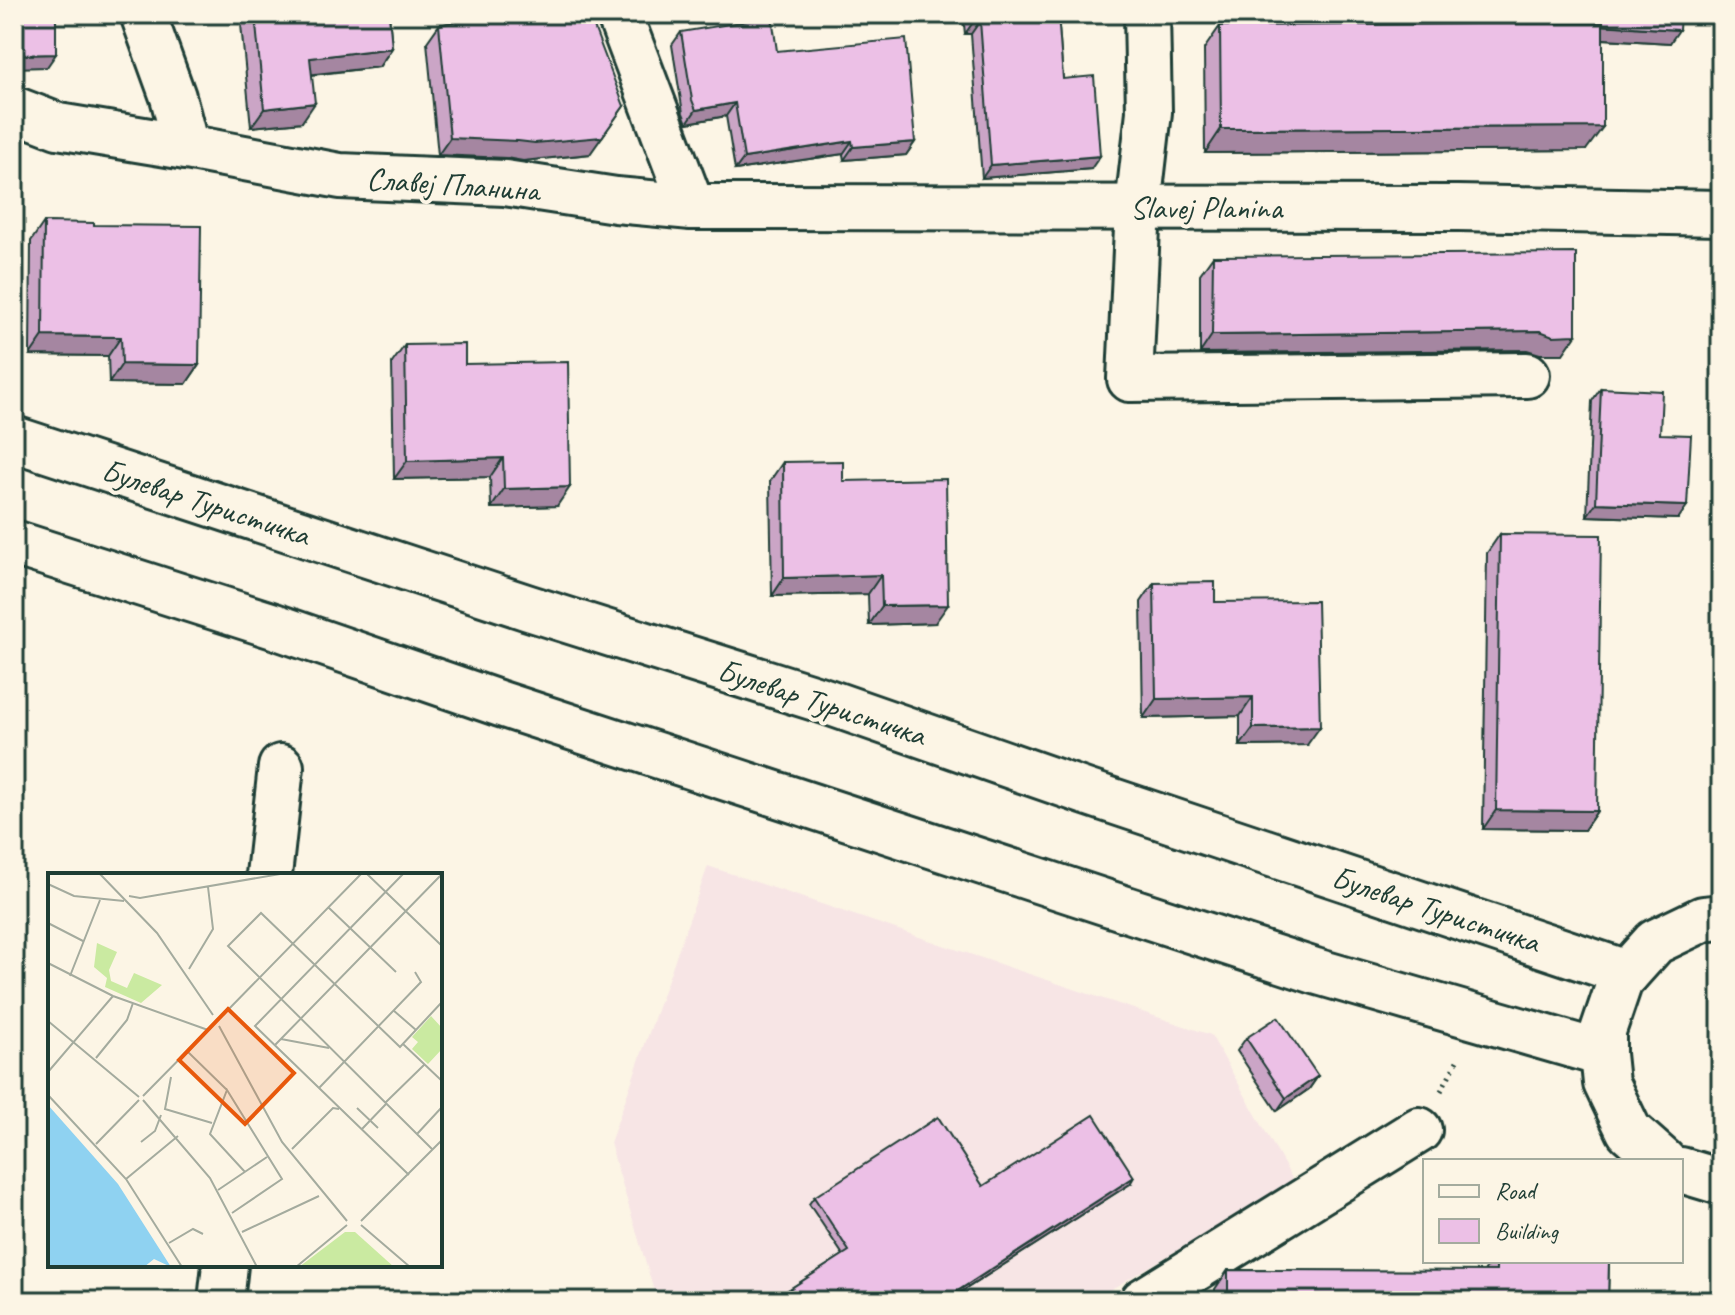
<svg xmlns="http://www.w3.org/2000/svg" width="1735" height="1315" font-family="Caveat,sans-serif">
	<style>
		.built { fill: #f7e5e5 }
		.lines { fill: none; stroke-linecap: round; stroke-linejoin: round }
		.minor-casing { stroke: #1f3d34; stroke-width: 50 }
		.major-casing { stroke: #1f3d34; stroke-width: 50 }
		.path { stroke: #1f3d34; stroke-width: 5; stroke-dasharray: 2 6; stroke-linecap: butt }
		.minor { stroke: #fcf5e5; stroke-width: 44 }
		.major { stroke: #fcf5e5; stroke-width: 44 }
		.wall { fill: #cba5c6; stroke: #1f3d34; stroke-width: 2 }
		.shaded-wall { fill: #a586a1; stroke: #1f3d34; stroke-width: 2 }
		.building { fill: #ecc0e6; stroke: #1f3d34; stroke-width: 2 }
		.labels { text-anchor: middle; stroke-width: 8; stroke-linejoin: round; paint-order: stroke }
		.street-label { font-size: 32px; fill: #1f3d34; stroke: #fcf5e5 }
		.inset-road { fill: none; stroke: #a4ab9e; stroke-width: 2 }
		.view { fill: #e8590c; fill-opacity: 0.15; stroke: #e8590c; stroke-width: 4 }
		.inset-edge { fill: none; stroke: #1f3d34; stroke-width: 4 }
	</style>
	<rect width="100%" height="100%" fill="#fcf5e5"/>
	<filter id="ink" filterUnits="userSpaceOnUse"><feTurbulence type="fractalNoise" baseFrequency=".0125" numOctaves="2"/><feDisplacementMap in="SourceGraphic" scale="16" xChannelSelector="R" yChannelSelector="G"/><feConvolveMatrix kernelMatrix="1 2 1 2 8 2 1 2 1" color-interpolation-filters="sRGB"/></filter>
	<g filter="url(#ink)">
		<path class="built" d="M708 866 1211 1035 1294 1182 1091 1301H657L610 1143Z"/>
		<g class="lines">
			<defs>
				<g id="minor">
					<path d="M143 14 173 97 186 147"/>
					<path d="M1147 14 1149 112 1138 207 1130 379 1527 375"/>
					<path d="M14 109 58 126 186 147 340 176 505 183 616 200 692 207 619 14"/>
					<path d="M692 207 1458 208 1721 213"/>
					<path d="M269 875 281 767"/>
					<path d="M221 1301 225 1265"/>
					<path d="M1143 1301 1419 1130"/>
				</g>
				<g id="major">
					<path d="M14 439 529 608 828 702 1086 792 1627 973"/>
					<path d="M14 543 274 626 501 704 1315 971 1603 1054"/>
					<path d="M1663 1161 1629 1131 1606 1083 1603 1054V1031L1620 981 1655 942 1703 919 1721 917"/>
					<path d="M1681 1170 1721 1182"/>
				</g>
			</defs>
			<use href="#minor" class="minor-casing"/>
			<use href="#major" class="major-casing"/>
			<path class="path" d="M1441 1091 1457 1061"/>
			<use href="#minor" class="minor"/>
			<use href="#major" class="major"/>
		</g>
		<g class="wall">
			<path d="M240 14H389L392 48 379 67 312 75 302 122 251 127Z"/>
			<path d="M456 14H589L590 154 523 161 506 158 438 155 427 42 439 25 458 21Z"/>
			<path d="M963 14H1058L1063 79 1091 169 982 178 971 34H965Z"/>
			<path d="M1574 14H1680L1670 43 1603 39 1586 150 1205 153 1204 49 1220 26 1573 23Z"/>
			<path d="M681 32 777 51 915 142 906 155 844 160 843 154 735 170 726 116 687 123 683 113 672 45Z"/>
			<path d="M44 222 94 225 199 365 186 384 109 383 108 356 30 355 31 241Z"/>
			<path d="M1213 256 1563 354H1540L1527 350 1200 353V274Z"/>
			<path d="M405 345 465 364 557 506 491 508 490 477 394 479 392 363Z"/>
			<path d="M1601 388 1660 434 1678 519 1587 516 1592 401Z"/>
			<path d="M783 462 843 481 935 623 869 625 868 594 772 596 770 481Z"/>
			<path d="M1500 534 1597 811 1584 830 1483 829 1487 553Z"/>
			<path d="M1154 583 1215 602 1307 745 1240 746V716L1143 718 1141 602Z"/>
			<path d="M1246 1038 1318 1076 1309 1089 1277 1111 1237 1051Z"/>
			<path d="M1130 1184 947 1301H771L843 1255 809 1204 814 1197 983 1186Z"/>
			<path d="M1491 1261H1609L1608 1301H1215V1289L1228 1270 1484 1271Z"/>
		</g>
		<g class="shaded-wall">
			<path d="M974 21H980L971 34H965Z"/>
			<path d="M1581 24 1679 30 1670 43 1572 37Z"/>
			<path d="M392 48 379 67 297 76 310 58Z"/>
			<path d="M56 54 47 67 14 68V55Z"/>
			<path d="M315 103 302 122 251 127 264 109Z"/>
			<path d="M735 103 726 116 687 123 696 110Z"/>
			<path d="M624 106 590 154 523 161 506 158 438 155 450 138Z"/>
			<path d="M1603 127 1586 150 1205 153 1221 129Z"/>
			<path d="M852 141 843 154 735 170 744 158Z"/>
			<path d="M915 142 906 155 844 160 853 147Z"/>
			<path d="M1100 156 1091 169 982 178 991 165Z"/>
			<path d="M1540 331 1576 335 1563 354H1540L1527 350 1200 353 1212 335Z"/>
			<path d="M43 336 121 337 108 356 30 355Z"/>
			<path d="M122 364 199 365 186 384 109 383Z"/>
			<path d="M503 458 490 477 394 479 407 461Z"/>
			<path d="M570 487 557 506 491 508 504 489Z"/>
			<path d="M1596 503 1687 506 1678 519 1587 516Z"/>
			<path d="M881 575 868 594 772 596 784 578Z"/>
			<path d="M948 605 935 623 869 625 882 606Z"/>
			<path d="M1253 697 1240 716 1143 718 1156 699Z"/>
			<path d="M1320 727 1307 745 1240 746 1253 728Z"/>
			<path d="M1496 810 1597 811 1584 830 1483 829Z"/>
			<path d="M1318 1076 1309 1089 1277 1111 1286 1098Z"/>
			<path d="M1134 1177 1130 1184 947 1301H942Z"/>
		</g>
		<g class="building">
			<path d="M14 14H56V54L14 55Z"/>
			<path d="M255 14H389L392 48 310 58 315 103 264 109Z"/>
			<path d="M473 14H589L624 106 602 137 535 143 518 141 450 138 439 25 474 18Z"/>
			<path d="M973 14H1058L1063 79 1094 76 1100 156 991 165 980 21H974Z"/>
			<path d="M1582 14H1680L1679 30 1603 25V23H1581Z"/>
			<path d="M772 17 777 51 906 39 915 142 853 147 852 141 744 158 735 103 696 110 692 100 681 32Z"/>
			<path d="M1603 23V127L1221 129 1220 26Z"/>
			<path d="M44 222 94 223V225L201 226 199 365 122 364 121 337 43 336Z"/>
			<path d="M1576 253V335L1553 336 1540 331 1212 335 1213 256Z"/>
			<path d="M465 344V364L568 362 570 487 504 489 503 458 407 461 405 345Z"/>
			<path d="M1601 388 1662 391 1660 434 1691 435 1687 506 1596 503Z"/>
			<path d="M843 461V481L946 479 948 605 882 606 881 575 784 578 783 462Z"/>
			<path d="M1500 534 1601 535 1597 811 1496 810Z"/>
			<path d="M1215 582V602L1317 601 1320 727 1253 728V697L1156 699 1154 583Z"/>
			<path d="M1278 1017 1318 1076 1286 1098 1246 1038Z"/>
			<path d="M1094 1115 1134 1177 942 1301H771L849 1251 814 1197 938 1117 983 1186Z"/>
			<path d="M1496 1261H1609L1608 1301H1228V1270L1496 1271Z"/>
		</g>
	</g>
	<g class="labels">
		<g class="street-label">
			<text transform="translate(453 184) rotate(4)" y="11">Славеј Планина</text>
			<text x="1206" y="218">Slavej Planina</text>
			<text transform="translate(206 502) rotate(18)" y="11">Булевар Туристичка</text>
			<text transform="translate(822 702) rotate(18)" y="11">Булевар Туристичка</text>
			<text transform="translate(1436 909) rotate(18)" y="11">Булевар Туристичка</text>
		</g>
	</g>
	<g transform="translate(48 873)">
		<rect width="394" height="394" fill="#fcf5e5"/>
		<path d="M383 143 394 155V176L380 191 364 176 370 169 364 164Z" fill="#caeaa1"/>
		<path d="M49 70 69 79 61 97 63 108 79 115 86 100 114 112 93 130 57 114 59 105 46 94Z" fill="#caeaa1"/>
		<path d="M297 359H307L346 394H251Z" fill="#caeaa1"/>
		<path d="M0 232 70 311 123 394 106 386 96 394H0Z" fill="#8fd2f1"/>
		<path class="inset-road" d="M51 0 109 60 165 142M318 0 394 73M356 0 207 153 361 302M0 11 26 23 76 28M81 23 92 25 238 0M280 34 348 99M0 50 35 68M0 90 65 123 160 157M141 96 165 56 160 14M22 103 52 27M345 137 368 157M175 142 314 0M0 148 91 224M171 153 234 269 299 348M233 166 281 175M355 171 394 208M227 172 394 1M139 178 179 217M48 185 79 147 85 130M0 199 65 123M123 204 117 236 164 250M271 215 373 109 367 99M0 222 78 306 134 394M95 223 165 152M95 227 162 305 209 394M337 230 377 191M309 235 330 255M314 256 338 231M369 261 394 234M93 269 107 258 113 242M48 271 91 227M244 276 285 235 291 236M385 277 180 73 213 40 352 174 394 129M78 306 130 263M170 317 219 284M184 340 234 306 179 217 162 261 197 299M313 348 394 267M313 352 362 394M194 359 271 323M121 370 145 356 155 361M248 394 299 352"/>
		<path class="view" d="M180 136 246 200 197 251 131 187Z"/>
		<rect width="394" height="394" class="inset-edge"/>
	</g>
	<rect width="1735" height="1315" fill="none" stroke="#fcf5e5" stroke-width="48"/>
	<rect x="24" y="24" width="1687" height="1267" fill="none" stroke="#1f3d34" stroke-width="3" filter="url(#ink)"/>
	<rect x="1423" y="1159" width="260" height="104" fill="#fcf5e5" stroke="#a4ab9e" stroke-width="2"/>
	<rect x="1439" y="1185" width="40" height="12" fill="#fcf5e5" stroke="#a4ab9e" stroke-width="2"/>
	<text x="1495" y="1199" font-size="24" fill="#1f3d34">Road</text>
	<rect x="1439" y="1219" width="40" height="24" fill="#ecc0e6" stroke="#a4ab9e" stroke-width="2"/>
	<text x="1495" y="1239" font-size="24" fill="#1f3d34">Building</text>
</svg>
